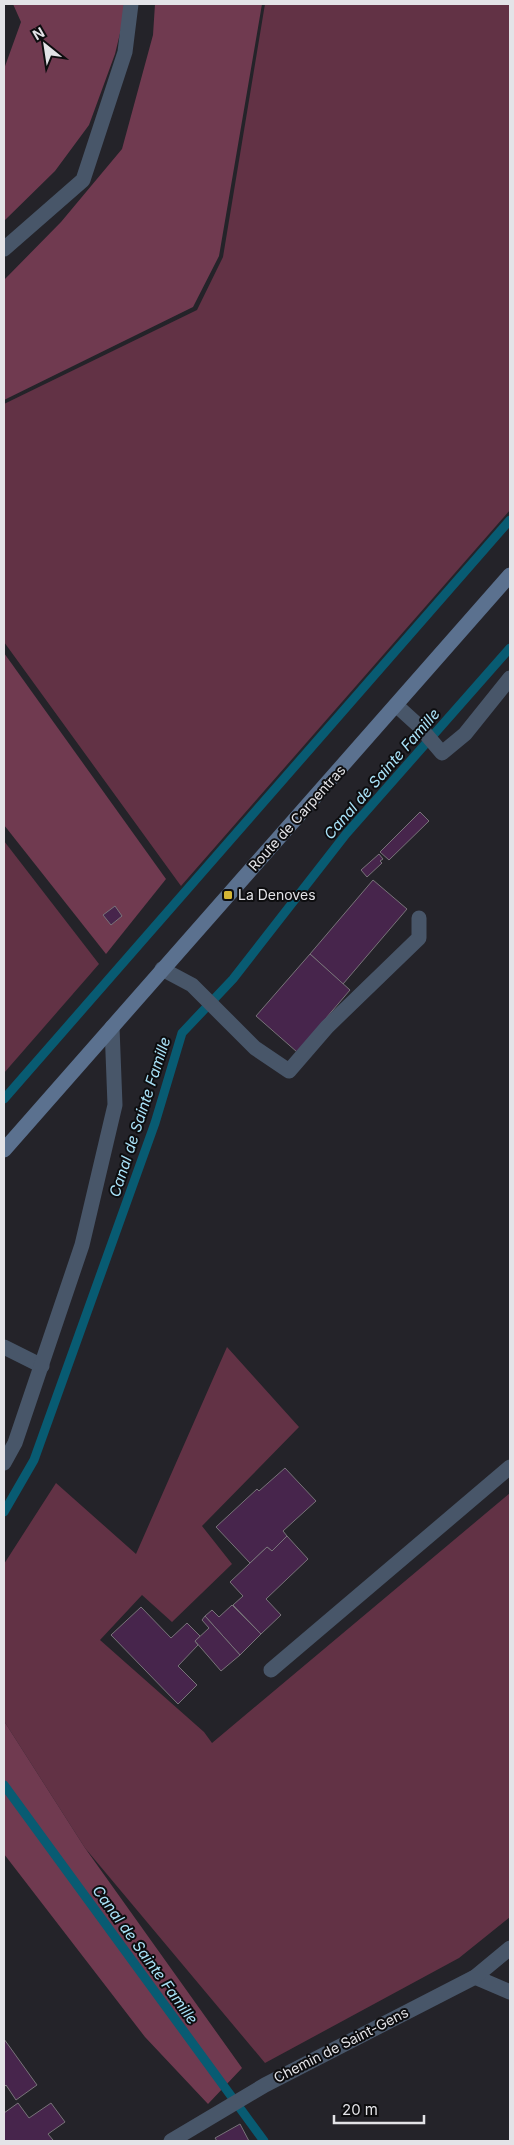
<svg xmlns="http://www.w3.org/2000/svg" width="514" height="2145" font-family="Inter,sans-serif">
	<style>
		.green { fill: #623245 }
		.forest { fill: #703a50 }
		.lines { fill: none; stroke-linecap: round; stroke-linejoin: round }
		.stream { stroke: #085b72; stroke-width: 9 }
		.building { fill: #47254c; stroke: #787379 }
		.service { stroke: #485669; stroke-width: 15 }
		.minor { stroke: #485669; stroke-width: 15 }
		.tertiary { stroke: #485669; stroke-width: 15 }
		.secondary { stroke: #5b718f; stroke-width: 15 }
		.poi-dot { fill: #d4b635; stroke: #0d0d0f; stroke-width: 2 }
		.labels { text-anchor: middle; stroke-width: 4; stroke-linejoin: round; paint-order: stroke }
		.street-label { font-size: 14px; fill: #e3e3e7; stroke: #0d0d0f }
		.poi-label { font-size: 14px; fill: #e3e3e7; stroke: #0d0d0f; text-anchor: start }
		.water-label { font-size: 15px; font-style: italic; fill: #aae3f9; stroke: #0d0d0f }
	</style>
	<rect width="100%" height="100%" fill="#242329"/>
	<g class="green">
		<path d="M265 4H510V510L181 886 4 642V404L197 310 223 257Z"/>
		<path d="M4 841 99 964 4 1073Z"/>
		<path d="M227 1347 299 1427 202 1526 232 1564 172 1622 142 1595 100 1640 204 1732 212 1743 510 1493V1917L459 1958 265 2063 85 1848 4 1721V1564L56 1483 136 1554Z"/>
	</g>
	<g class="forest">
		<path d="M13 4H124L123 21 115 54 89 125 55 171 4 221V69L21 22Z"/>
		<path d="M155 4H262L219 256 193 307 4 400V280L61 222 122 149 153 35Z"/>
		<path d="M4 653 166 879 106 954 4 825Z"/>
		<path d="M4 1721 85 1848 242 2068 208 2104 145 2037 4 1854Z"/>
	</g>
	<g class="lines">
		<g class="stream">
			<path d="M4 1099 510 520"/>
			<path d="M4 1512 34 1460 155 1123 182 1033 233 979 346 834 510 648"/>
			<path d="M4 1785 264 2141"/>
		</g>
	</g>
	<g class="building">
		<path d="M420 812 429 821 389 860 380 852Z"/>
		<path d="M379 854 383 859 380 861 382 863 367 877 361 870Z"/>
		<path d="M373 880 407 909 343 984 310 954Z"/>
		<path d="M115 906 122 916 111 925 103 915Z"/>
		<path d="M310 954 350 990 297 1052 256 1016Z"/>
		<path d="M285 1468 316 1501 283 1531 287 1536 272 1551 267 1547 250 1563 216 1527 257 1489 259 1491Z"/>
		<path d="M287 1536 308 1559 266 1599 281 1615 261 1634 233 1605 243 1596 230 1582 267 1547 272 1551Z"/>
		<path d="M232 1605 261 1634 240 1655 205 1616 212 1610 219 1617Z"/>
		<path d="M141 1607 171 1638 187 1623 200 1636 195 1641 198 1645 178 1666 197 1685 178 1704 111 1635Z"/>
		<path d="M205 1616 240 1655 221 1671 195 1641 209 1628 202 1620Z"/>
		<path d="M4 2039 37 2085 16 2100 6 2085 4 2087Z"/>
		<path d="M18 2103 29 2118 51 2103 65 2122 48 2134 53 2140 51 2141H4V2113Z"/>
		<path d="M240 2124 249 2141H217L215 2138Z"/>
	</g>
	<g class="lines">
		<g class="service">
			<path d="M397 706 419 726 442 753 465 734 510 678"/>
			<path d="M162 969 192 985 255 1048 289 1071 327 1027 419 938V918"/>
			<path d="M4 1347 42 1366"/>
			<path d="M4 1463 15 1443 82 1245 115 1105 112 1027"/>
			<path d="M271 1670 510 1467"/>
		</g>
		<g class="minor">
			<path d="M4 249 83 180 125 52 131 4"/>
			<path d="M475 1977 510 1992"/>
		</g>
		<path class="tertiary" d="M171 2141 265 2085 475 1977 510 1948"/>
		<path class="secondary" d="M4 1150 510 575"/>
	</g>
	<rect class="poi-dot" x="223" y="890" width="10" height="10" rx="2.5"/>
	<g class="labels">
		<g class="street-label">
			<text transform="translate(297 818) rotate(-48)" y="5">Route de Carpentras</text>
			<text transform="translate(341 2045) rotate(-27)" y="5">Chemin de Saint-Gens</text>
		</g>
		<g class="poi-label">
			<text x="238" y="900">La Denoves</text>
		</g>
		<g class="water-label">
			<text transform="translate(382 774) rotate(-49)" y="5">Canal de Sainte Famille</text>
			<text transform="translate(140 1117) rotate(-72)" y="5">Canal de Sainte Famille</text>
			<text transform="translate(145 1955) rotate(54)" y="5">Canal de Sainte Famille</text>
		</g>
	</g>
	<rect width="514" height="2145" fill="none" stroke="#e3e3e7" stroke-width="10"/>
	<g transform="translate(45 45) rotate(330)" stroke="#0d0d0f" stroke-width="4" paint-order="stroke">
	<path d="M0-4L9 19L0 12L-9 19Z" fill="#e3e3e7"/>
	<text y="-8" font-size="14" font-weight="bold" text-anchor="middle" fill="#e3e3e7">N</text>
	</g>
	<path d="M334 2115v8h90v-8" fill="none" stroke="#e3e3e7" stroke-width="2.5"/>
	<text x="342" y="2115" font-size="15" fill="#e3e3e7" stroke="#0d0d0f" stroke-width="4" paint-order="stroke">20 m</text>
</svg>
